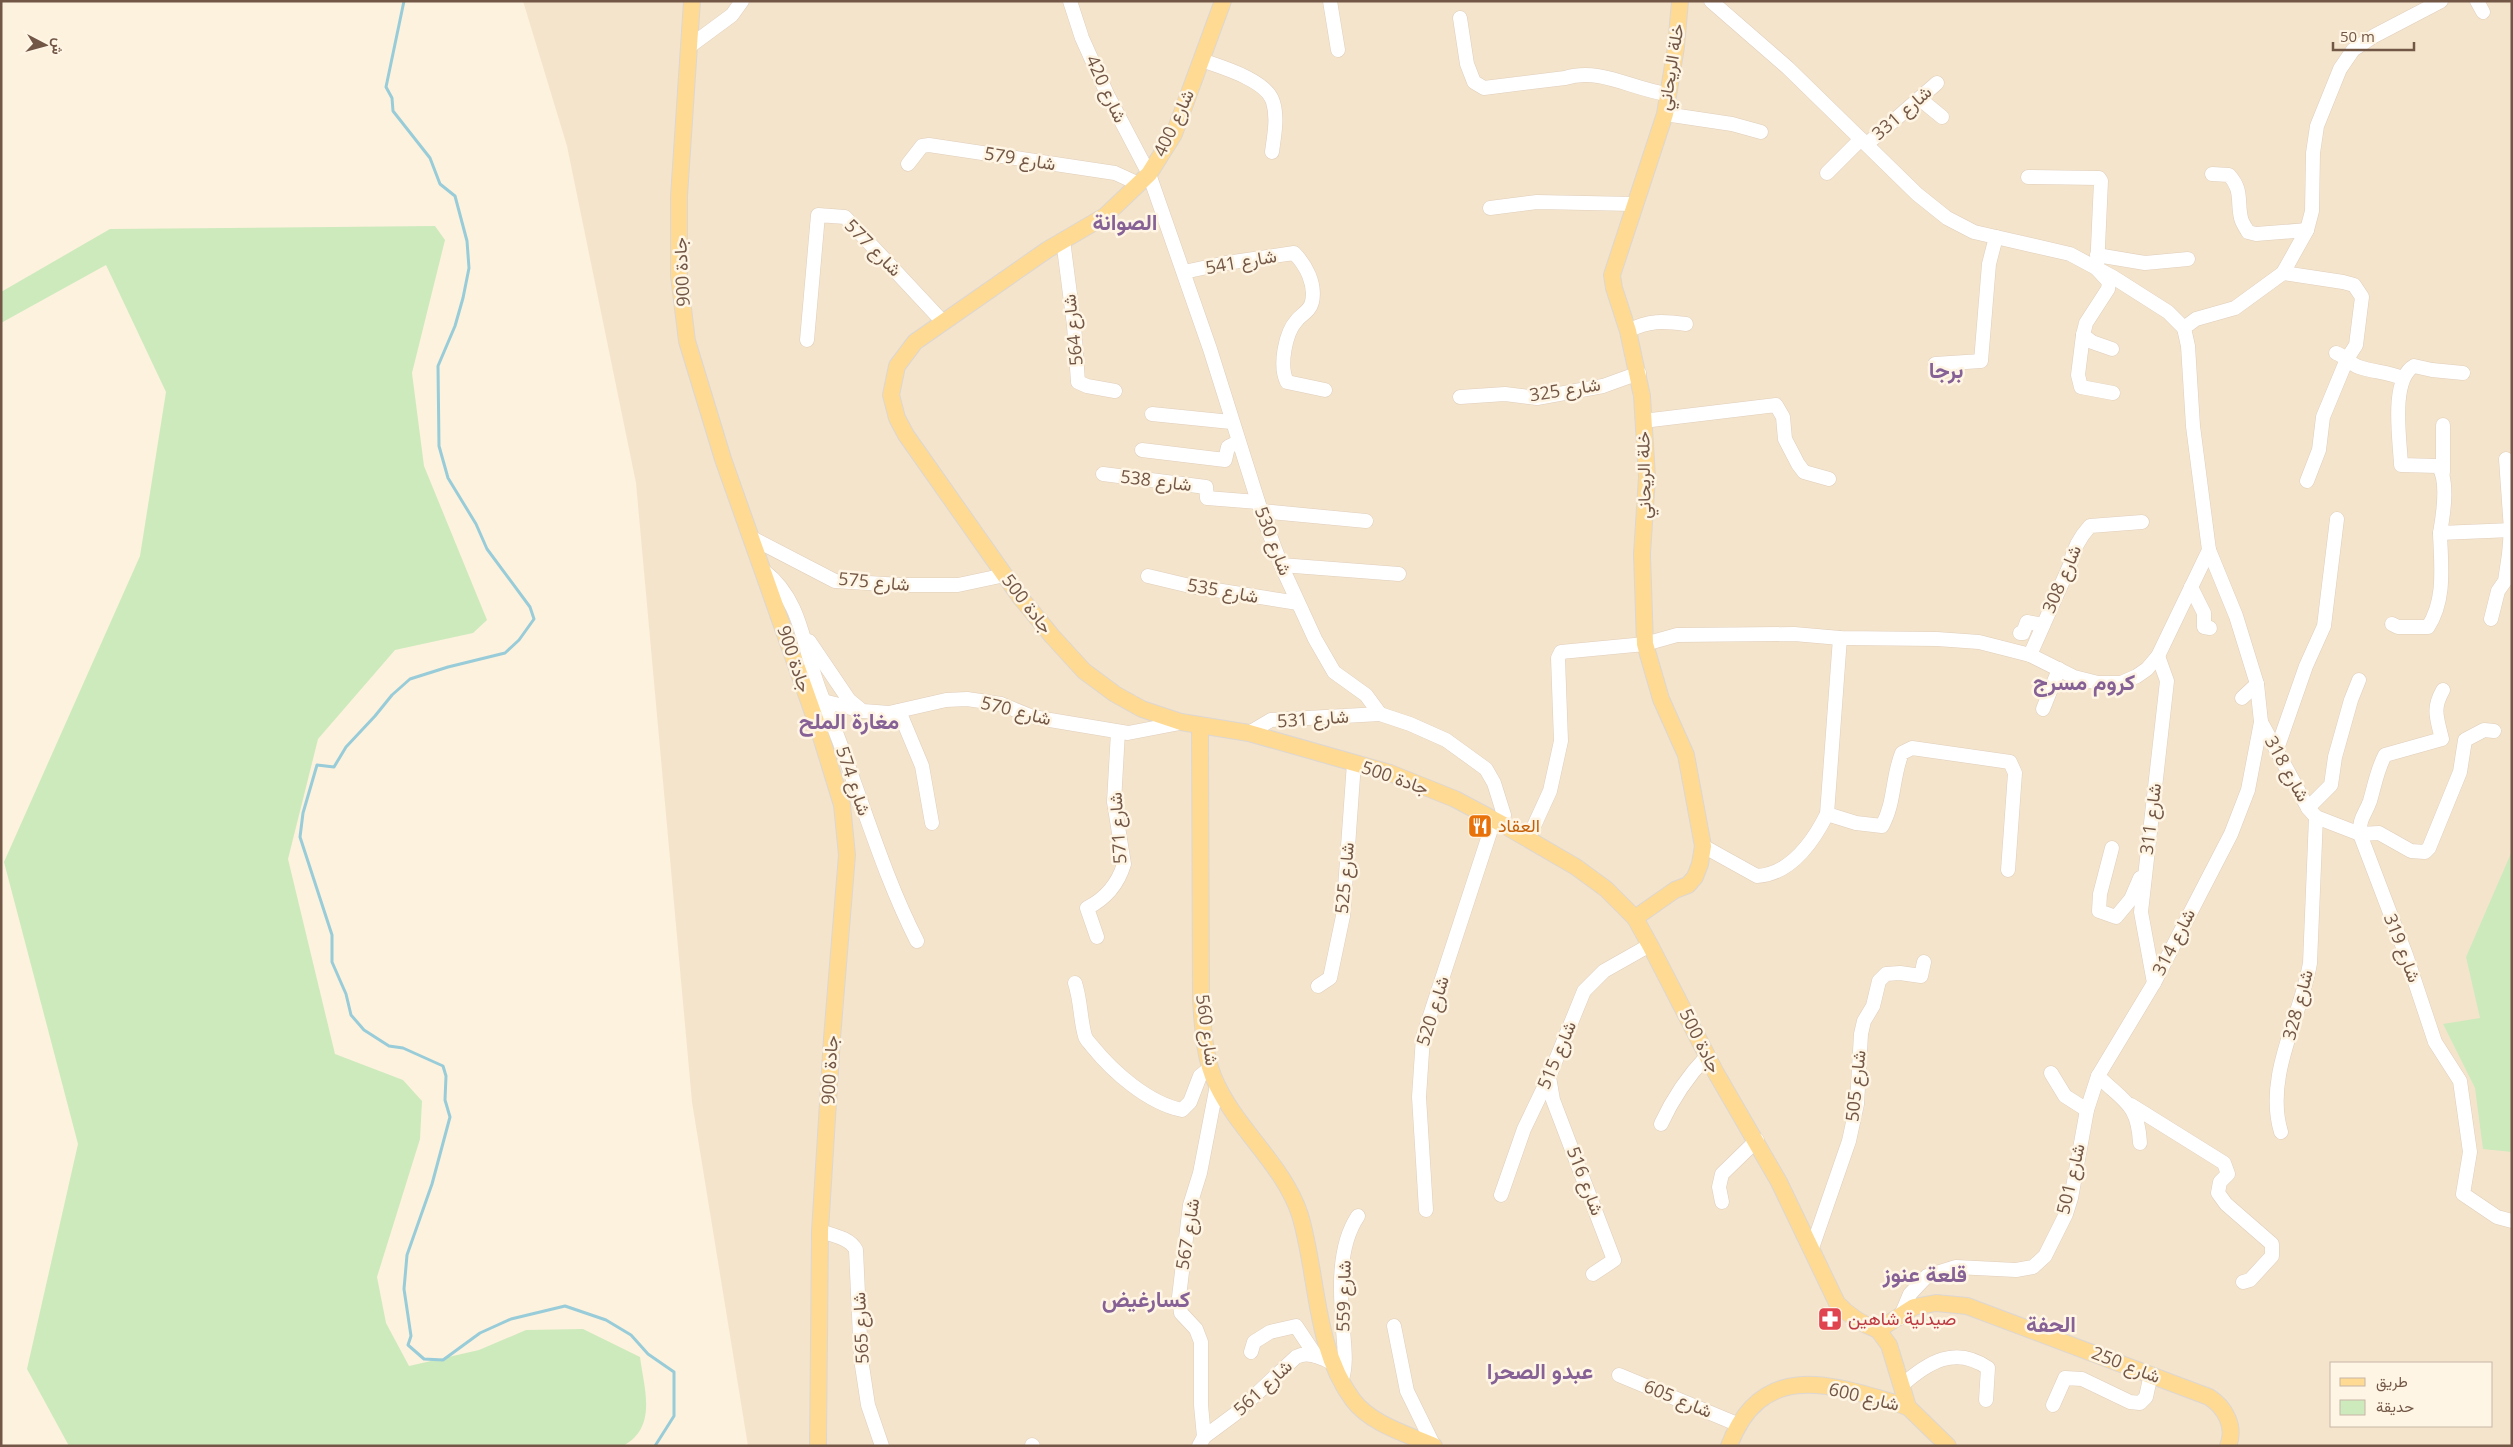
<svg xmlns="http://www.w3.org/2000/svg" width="2513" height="1447" font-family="'Open Sans',Vazirmatn,sans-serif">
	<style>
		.residential { fill: #f4e4cc; fill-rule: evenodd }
		.green { fill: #cdeabd }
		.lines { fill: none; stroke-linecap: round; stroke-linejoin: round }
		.stream { stroke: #98ccd8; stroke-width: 3 }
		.minor-casing { stroke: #e0ceba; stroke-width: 15 }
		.major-casing { stroke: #ddd7d3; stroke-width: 18 }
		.minor { stroke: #fff; stroke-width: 14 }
		.major { stroke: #feda93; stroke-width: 16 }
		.labels { text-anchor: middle; stroke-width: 5; stroke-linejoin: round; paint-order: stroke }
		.street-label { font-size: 18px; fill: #735746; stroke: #fff5e4 }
		.food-label { font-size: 18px; fill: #c56008; stroke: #fff5e4; text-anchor: start }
		.health-label { font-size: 18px; fill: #be3a42; stroke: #fff5e4; text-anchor: start }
		.district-label { font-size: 22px; font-weight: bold; fill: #866196; stroke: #fff5e4 }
	</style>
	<rect width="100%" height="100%" fill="#fdf2de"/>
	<path class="residential" d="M523 1H2512V1446H748L692 1102 636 483 567 146ZM2332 1363H2492V1426H2332Z"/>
	<g class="green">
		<path d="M435 226 445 240 412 373 424 466 487 620 473 633 395 650 318 739 288 859 335 1054 403 1080 422 1101 420 1139 377 1277 386 1323 409 1366 479 1350 526 1330 583 1329 640 1357C644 1389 658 1427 623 1446H69L27 1369 78 1144 4 862 140 556 166 392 106 265 1 323V292L110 229Z"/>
		<path d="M2512 851V1152L2483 1149 2475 1088 2443 1024 2480 1018 2466 957Z"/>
	</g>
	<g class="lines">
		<path class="stream" d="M404 1 386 87 392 98 393 111 430 158 440 184 455 196 467 241 469 268 463 298 455 326 438 366 439 446 448 478 476 524 487 549 530 607 534 619 519 640 505 653 448 667 410 679 392 695 375 716 346 747 334 767 317 765 303 813 300 837 332 935V962L346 994 351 1015 364 1030 389 1046 403 1048 443 1066 446 1076 445 1100 450 1117 432 1184 407 1255 404 1289 411 1336 408 1345 424 1359 443 1360 480 1333 511 1319 565 1306 606 1320 631 1335 648 1354 674 1372V1416L655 1446"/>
		<defs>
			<g id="minor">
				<path d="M1070 1 1082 38 1108 96 1149 174 1210 349 1261 511 1281 565 1315 639 1334 672 1366 695 1380 714 1410 724 1446 740 1486 769 1494 783 1504 815 1502 824"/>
				<path d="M1330 1 1338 50"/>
				<path d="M1711 1 1788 68 1917 194 1947 218 1974 232 2070 254 2113 277 2168 312 2184 328"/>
				<path d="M2477 1 2483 12"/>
				<path d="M1460 18 1467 64 1474 82 1484 88 1565 78C1601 67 1633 90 1668 94"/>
				<path d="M690 46 732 15 742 1"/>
				<path d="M1201 60C1221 67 1267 80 1273 102 1278 118 1274 136 1272 152"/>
				<path d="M1920 99 1942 117"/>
				<path d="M1665 114 1732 124 1761 132"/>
				<path d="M1867 144 1937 83"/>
				<path d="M908 164 922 146 929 145 1115 173 1139 184"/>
				<path d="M1827 173 1861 139"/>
				<path d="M2212 174 2229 175C2243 190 2237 202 2241 218 2242 223 2246 228 2248 232L2256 234 2307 230"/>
				<path d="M2028 177 2099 178 2101 181 2097 269 2109 282 2108 289 2086 323 2083 335 2092 342 2112 349"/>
				<path d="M1490 208 1537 202 1634 204"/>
				<path d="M1063 240 1074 325 1078 382 1087 386 1115 391"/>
				<path d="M2097 255 2145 263 2188 259"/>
				<path d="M1184 272 1226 263 1294 253C1306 265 1316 284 1312 302 1310 311 1302 314 1297 320 1285 333 1279 366 1287 382L1325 390"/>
				<path d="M2283 273 2343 282 2354 285 2362 297 2356 345 2347 359 2323 417 2319 450 2307 481"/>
				<path d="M1628 331C1649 320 1663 321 1686 324"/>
				<path d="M2083 335 2078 375 2081 387 2113 393"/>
				<path d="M807 340 818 215 845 217 943 322"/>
				<path d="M2336 353C2345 356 2350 364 2359 367 2374 372 2388 372 2402 378"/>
				<path d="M1935 364 1981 361 1989 264 1996 237"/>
				<path d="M2463 373 2432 370 2414 366C2390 380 2400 440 2401 465L2438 466C2449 480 2443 516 2440 533L2512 530"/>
				<path d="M1460 397 1505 394 1537 398 1603 386 1639 373"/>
				<path d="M1152 414 1231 422"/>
				<path d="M1643 421 1776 405 1783 417 1785 439 1798 464 1804 472 1829 479"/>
				<path d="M1142 450 1225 460 1228 447 1238 442"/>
				<path d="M2443 472V425"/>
				<path d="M1103 474 1206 487 1207 498 1258 502"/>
				<path d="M1261 511 1366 521"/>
				<path d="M752 538 835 581 901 585H958L1005 575"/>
				<path d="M2209 550 2236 616 2257 684 2261 722 2308 808 2316 817 2360 834 2379 833 2411 851 2425 852 2429 848 2460 772 2465 740 2484 730 2494 731"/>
				<path d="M1281 565 1399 574"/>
				<path d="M764 571C802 600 803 647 819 689 829 716 841 743 850 771 871 829 889 886 917 941"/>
				<path d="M1148 576 1190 586 1298 603"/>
				<path d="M2191 587 2204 613V627L2210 628"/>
				<path d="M2491 619 2498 591 2505 581 2509 554 2511 530 2506 459"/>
				<path d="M2392 624 2398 627H2428C2446 599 2441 565 2440 533"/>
				<path d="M2020 633H2023L2027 622 2043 625"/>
				<path d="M809 641 849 700 860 709"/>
				<path d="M2030 655 2070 565C2073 549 2079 538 2090 526L2142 522"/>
				<path d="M2443 690C2432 709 2437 718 2442 739L2385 755C2377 770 2375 784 2370 801 2365 815 2359 818 2360 834L2406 955 2435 1042 2460 1081 2470 1152 2463 1194 2497 1217 2512 1221"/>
				<path d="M2242 698 2257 684"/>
				<path d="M823 701 863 711 889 713 946 700 967 699 1001 704 1030 716 1050 720 1128 733 1180 723"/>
				<path d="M2043 709 2059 669"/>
				<path d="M899 711 922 766 932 823"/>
				<path d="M1249 733 1271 720 1380 714"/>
				<path d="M2277 749 2306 666 2324 626 2337 519"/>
				<path d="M2308 808 2331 785 2335 757 2351 700 2359 680"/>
				<path d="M1827 814 1856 823 1882 826C1895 803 1892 777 1902 753L1912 748 2010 762 2015 773 2008 870"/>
				<path d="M1528 839 1550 791 1561 741 1558 658 1561 652 1645 644 1677 635 1794 634 1840 638 1937 639 1979 642 2030 655 2074 677 2098 683H2121L2137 676 2147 669 2158 656 2209 550 2193 426 2188 346 2184 328 2196 319 2235 308 2283 273 2307 230 2312 211 2313 153 2317 126 2340 69 2353 50 2374 36 2441 1"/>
				<path d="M1703 846 1757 876C1791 874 1813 842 1827 814L1840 638"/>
				<path d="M2112 848 2100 894 2099 911 2116 917 2131 899 2140 878"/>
				<path d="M1097 937 1087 908C1105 899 1118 884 1124 864L1114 802 1118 732"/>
				<path d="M1075 983C1081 1001 1080 1019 1085 1036 1086 1040 1089 1042 1092 1046 1113 1072 1148 1103 1182 1110L1190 1102 1200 1076 1210 1068"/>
				<path d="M2154 983 2141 912 2167 681 2158 656"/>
				<path d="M1318 986 1330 978 1343 916 1354 763"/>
				<path d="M2051 1073 2065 1096 2087 1110"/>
				<path d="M2098 1076C2124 1102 2138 1103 2140 1143"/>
				<path d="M1549 1077 1553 1100 1614 1260 1593 1274"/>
				<path d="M2131 1105 2224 1163 2228 1174 2220 1182 2218 1193 2226 1204 2272 1244V1256L2250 1280 2243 1282"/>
				<path d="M1661 1124C1673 1098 1687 1077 1707 1056"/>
				<path d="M2281 1132C2264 1076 2301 1017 2310 963L2316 817"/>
				<path d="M1501 1195 1524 1129 1549 1077 1584 991 1604 971 1650 945"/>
				<path d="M1722 1202 1719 1187 1722 1174 1757 1140"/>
				<path d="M1426 1210 1419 1097 1423 1037 1494 820"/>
				<path d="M820 1231C832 1235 850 1238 856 1250L861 1359 868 1405 882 1446"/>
				<path d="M1812 1248 1849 1141 1857 1104 1861 1034 1864 1021 1873 1006 1879 981 1886 974 1900 973 1921 976 1924 962"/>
				<path d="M1900 1318 1910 1294 1927 1276 1956 1267 2016 1270 2033 1267 2045 1256 2066 1214 2071 1198 2087 1110 2098 1076 2154 983 2231 834 2248 790 2261 722"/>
				<path d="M1394 1326 1407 1391 1434 1446"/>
				<path d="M1251 1352 1254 1342 1270 1332 1296 1326 1316 1356"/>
				<path d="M1619 1375 1737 1424"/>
				<path d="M1342 1379C1347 1363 1344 1346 1343 1329 1340 1293 1337 1247 1358 1216"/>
				<path d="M1901 1386C1928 1362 1955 1345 1988 1368L1986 1400"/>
				<path d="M2053 1405 2065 1378 2082 1379 2130 1402 2140 1403 2146 1397 2151 1374"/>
				<path d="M1204 1437 1201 1405V1342L1196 1329 1181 1313 1179 1297 1190 1205 1200 1173 1217 1085"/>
				<path d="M1032 1445 1033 1446"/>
				<path d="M1199 1446 1204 1437 1235 1414 1296 1357C1309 1350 1323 1359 1335 1364"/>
			</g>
			<g id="major">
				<path d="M692 1 679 196V276L687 341 723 459 818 727 842 805 847 855 832 1038 820 1231 818 1446"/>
				<path d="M1223 1 1174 134 1149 174 1105 216 1047 250 915 342 897 366 891 395 897 418 906 435 1020 597 1052 636 1084 671 1115 694 1142 709 1181 722 1249 733 1390 773 1455 799 1502 824 1576 867 1606 889 1635 918 1650 945 1716 1073 1779 1182 1837 1303C1849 1316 1861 1324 1878 1330"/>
				<path d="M1200 726 1201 1000C1203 1028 1204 1059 1217 1085 1239 1131 1284 1166 1300 1215 1318 1275 1314 1348 1353 1400 1371 1424 1407 1434 1434 1446"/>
				<path d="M1635 918 1675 890 1688 885 1695 877 1700 864 1703 846 1686 755 1661 699 1645 644 1642 554 1647 477 1642 396 1628 331 1614 288 1612 275 1665 114 1676 47 1680 1"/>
				<path d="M1878 1330 1914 1307 1936 1303 1967 1306 2209 1397C2225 1407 2236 1427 2228 1446"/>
				<path d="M1878 1330 1889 1345 1908 1407 1948 1446"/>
				<path d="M1729 1446C1763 1356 1836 1386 1908 1407"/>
			</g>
		</defs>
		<use href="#minor" class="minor-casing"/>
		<use href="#major" class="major-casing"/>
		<use href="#minor" class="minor"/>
		<use href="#major" class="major"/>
	</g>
	<defs>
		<symbol id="restaurant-square" viewBox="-11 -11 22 22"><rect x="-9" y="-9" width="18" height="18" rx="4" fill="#e8710a" stroke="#fff5e4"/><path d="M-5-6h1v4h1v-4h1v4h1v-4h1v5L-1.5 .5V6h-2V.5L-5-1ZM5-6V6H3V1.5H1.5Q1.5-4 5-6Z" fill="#fff"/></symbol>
		<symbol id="pharmacy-square" viewBox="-11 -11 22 22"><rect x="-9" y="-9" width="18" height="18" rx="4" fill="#e0444e" stroke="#fff5e4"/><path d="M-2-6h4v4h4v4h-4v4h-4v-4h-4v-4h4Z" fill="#fff"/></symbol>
	</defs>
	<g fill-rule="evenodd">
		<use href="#restaurant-square" x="1466" y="812" width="28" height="28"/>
		<use href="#pharmacy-square" x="1816" y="1305" width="28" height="28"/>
	</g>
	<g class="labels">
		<g class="street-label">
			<text transform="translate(1671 67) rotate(-81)" y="6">خلة الريحاني</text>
			<text transform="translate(1106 89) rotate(65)" y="6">شارع 420</text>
			<text transform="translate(1902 113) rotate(-41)" y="6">شارع 331</text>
			<text transform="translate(1174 123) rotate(-65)" y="6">شارع 400</text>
			<text transform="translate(1020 159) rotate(9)" y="6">شارع 579</text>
			<text transform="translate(873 248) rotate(45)" y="6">شارع 577</text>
			<text transform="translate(1241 262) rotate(-10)" y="6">شارع 541</text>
			<text transform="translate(682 272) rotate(-93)" y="6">جادة 900</text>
			<text transform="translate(1073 330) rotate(-96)" y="6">شارع 564</text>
			<text transform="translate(1565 390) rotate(-9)" y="6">شارع 325</text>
			<text transform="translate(1644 475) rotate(-91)" y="6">خلة الريحاني</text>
			<text transform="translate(1156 481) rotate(7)" y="6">شارع 538</text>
			<text transform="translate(1273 541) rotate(69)" y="6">شارع 530</text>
			<text transform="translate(2062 579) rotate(-67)" y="6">شارع 308</text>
			<text transform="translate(874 582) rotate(5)" y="6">شارع 575</text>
			<text transform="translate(1223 591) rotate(10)" y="6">شارع 535</text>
			<text transform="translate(1027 604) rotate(52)" y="6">جادة 500</text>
			<text transform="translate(794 659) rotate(71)" y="6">جادة 900</text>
			<text transform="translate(1016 711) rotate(14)" y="6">شارع 570</text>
			<text transform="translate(1313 719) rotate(-4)" y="6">شارع 531</text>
			<text transform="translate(2287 769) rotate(61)" y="6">شارع 318</text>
			<text transform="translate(1395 778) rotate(19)" y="6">جادة 500</text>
			<text transform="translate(853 781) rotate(71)" y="6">شارع 574</text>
			<text transform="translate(2151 819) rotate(-83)" y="6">شارع 311</text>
			<text transform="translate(1118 828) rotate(-94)" y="6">شارع 571</text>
			<text transform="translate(1345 878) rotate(-85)" y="6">شارع 525</text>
			<text transform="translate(2174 942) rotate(-63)" y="6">شارع 314</text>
			<text transform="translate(2402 948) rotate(69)" y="6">شارع 319</text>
			<text transform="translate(2298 1005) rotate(-75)" y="6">شارع 328</text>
			<text transform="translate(1433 1011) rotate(-73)" y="6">شارع 520</text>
			<text transform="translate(1207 1030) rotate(82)" y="6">شارع 560</text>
			<text transform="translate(1700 1041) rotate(63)" y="6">جادة 500</text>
			<text transform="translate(1557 1055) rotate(-67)" y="6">شارع 515</text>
			<text transform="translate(830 1070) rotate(-87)" y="6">جادة 900</text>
			<text transform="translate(1856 1086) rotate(-84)" y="6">شارع 505</text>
			<text transform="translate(2071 1179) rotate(-77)" y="6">شارع 501</text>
			<text transform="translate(1585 1181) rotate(69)" y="6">شارع 516</text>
			<text transform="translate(1188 1234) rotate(-81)" y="6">شارع 567</text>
			<text transform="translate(1344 1296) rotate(-89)" y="6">شارع 559</text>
			<text transform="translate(861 1328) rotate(-93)" y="6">شارع 565</text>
			<text transform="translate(2126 1365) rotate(21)" y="6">شارع 250</text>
			<text transform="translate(1263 1388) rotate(-43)" y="6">شارع 561</text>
			<text transform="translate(1864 1397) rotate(13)" y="6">شارع 600</text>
			<text transform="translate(1678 1399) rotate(22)" y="6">شارع 605</text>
		</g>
		<g class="food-label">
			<text x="1498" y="832">العقاد</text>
		</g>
		<g class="health-label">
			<text x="1848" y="1325">صيدلية شاهين</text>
		</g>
		<g class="district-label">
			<text x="1125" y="230">الصوانة</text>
			<text x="1946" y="378">برجا</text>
			<text x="2084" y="690">كروم مسرج</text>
			<text x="849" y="729">مغارة الملح</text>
			<text x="1925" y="1282">قلعة عنوز</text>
			<text x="1146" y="1307">كسارغيض</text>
			<text x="2051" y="1332">الحفة</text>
			<text x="1540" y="1379">عبدو الصحرا</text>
		</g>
	</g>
	<rect width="2513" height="1447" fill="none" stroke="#735746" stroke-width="5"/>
	<rect x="2330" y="1362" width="162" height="65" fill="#fff5e4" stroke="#c7b6a5"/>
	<rect x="2340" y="1378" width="25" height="8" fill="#feda93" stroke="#c7b6a5"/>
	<text x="2376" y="1387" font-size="15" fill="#735746">طريق</text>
	<rect x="2340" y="1400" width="25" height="15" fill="#cdeabd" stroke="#c7b6a5"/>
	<text x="2376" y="1412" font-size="15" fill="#735746">حديقة</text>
	<g transform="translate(45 45) rotate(96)" stroke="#fff5e4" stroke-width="4" paint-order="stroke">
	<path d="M0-4L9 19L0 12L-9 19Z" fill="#735746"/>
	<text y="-8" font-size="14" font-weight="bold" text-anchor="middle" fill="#735746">ش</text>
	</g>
	<path d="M2333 42v8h81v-8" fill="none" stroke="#735746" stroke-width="2.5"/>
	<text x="2340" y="42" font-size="15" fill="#735746" stroke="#fff5e4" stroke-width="4" paint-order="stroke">50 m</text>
</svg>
